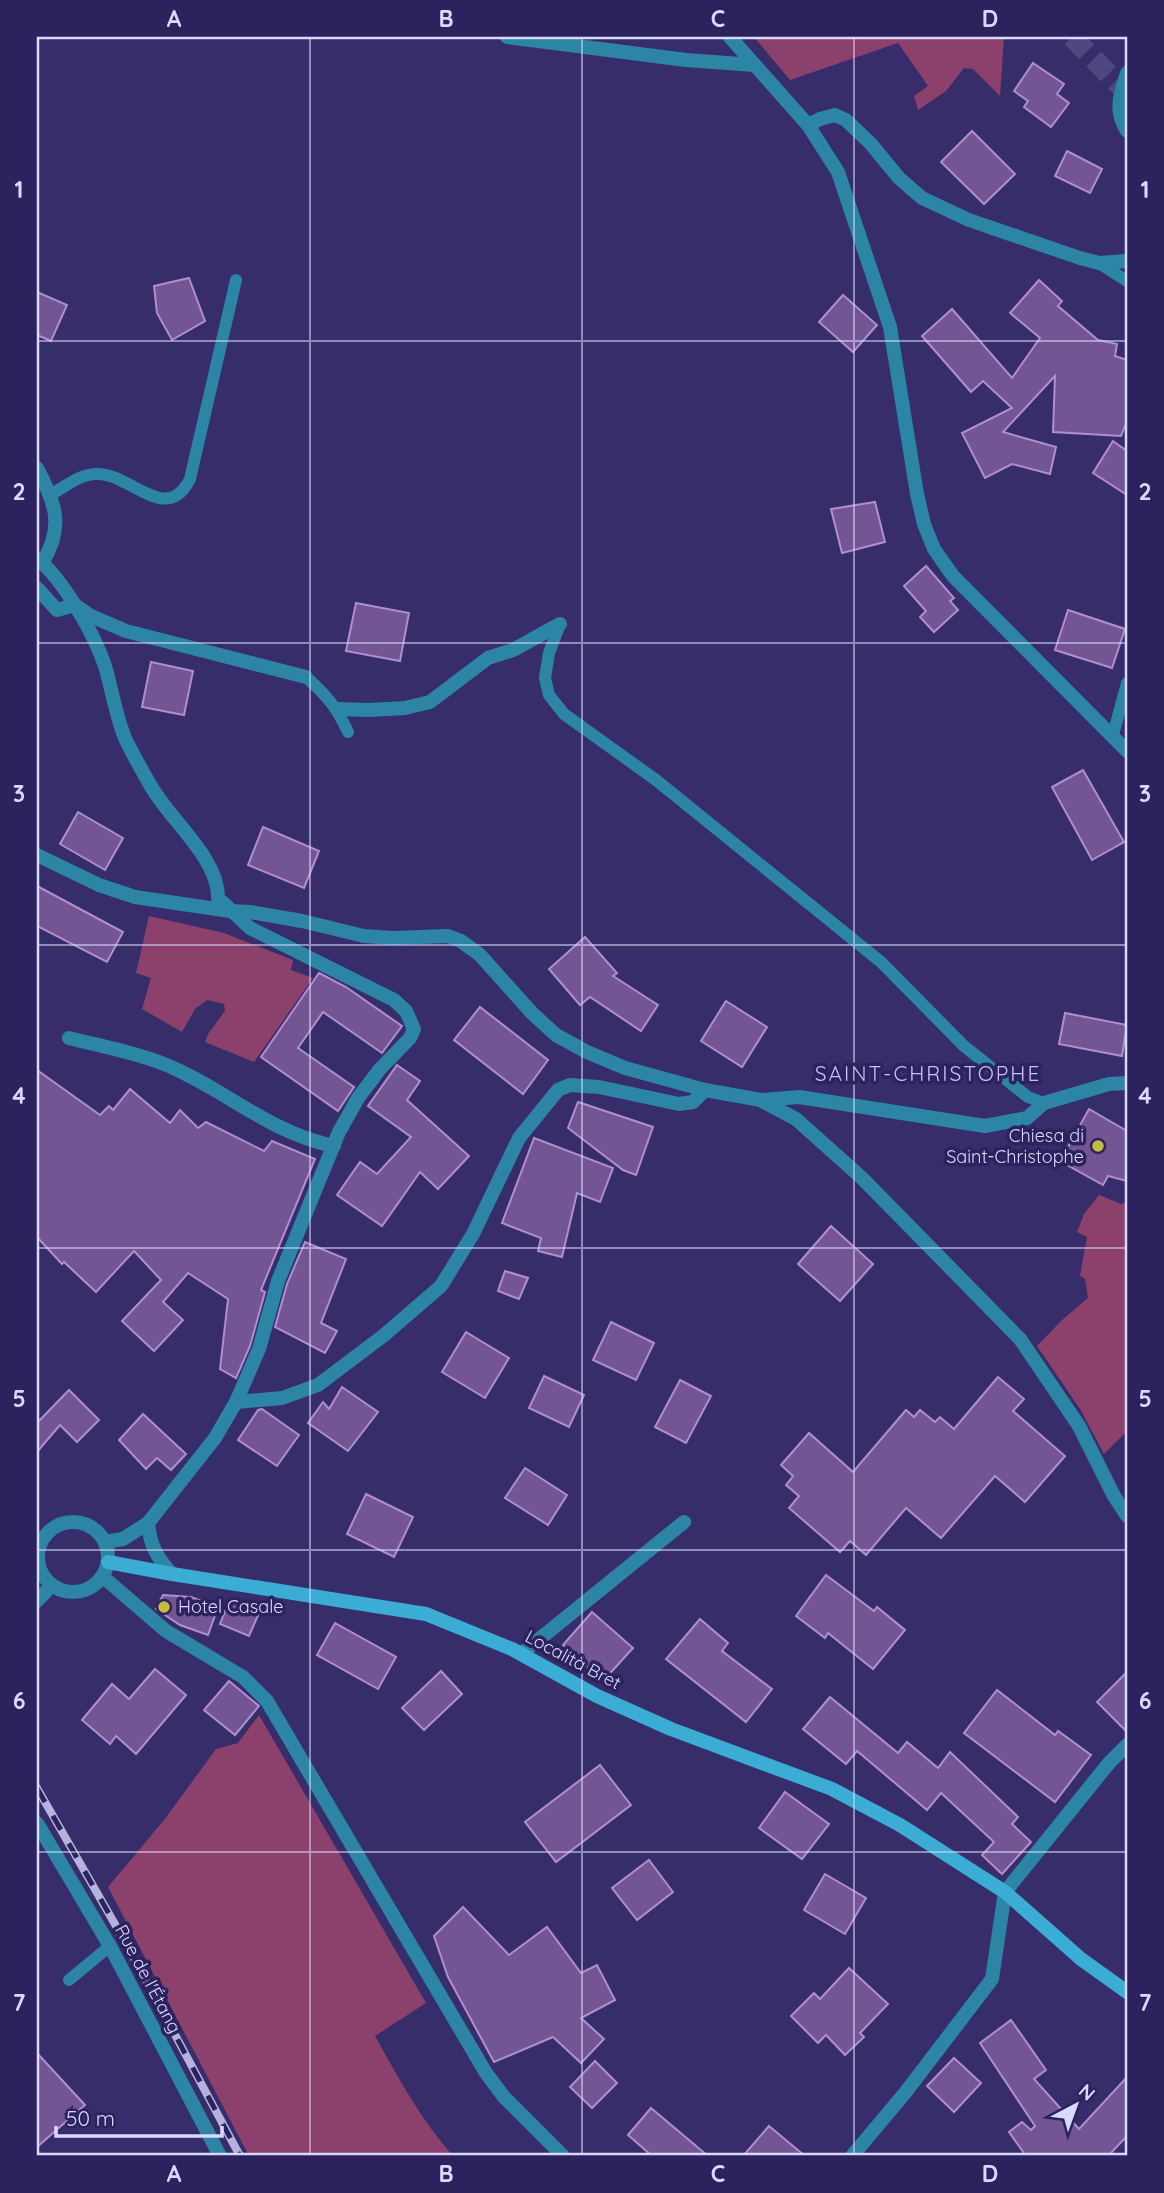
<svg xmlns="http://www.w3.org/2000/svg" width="1164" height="2193" font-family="Quicksand,sans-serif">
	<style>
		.green { fill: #8b416c }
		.building { fill: #745593; stroke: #af8ed1; stroke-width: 2 }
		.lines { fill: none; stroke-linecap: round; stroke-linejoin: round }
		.highway-tunnel { stroke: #4e4780; stroke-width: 21; stroke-dasharray: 21 10; stroke-linecap: butt }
		.lane { stroke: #2c85a4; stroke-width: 12 }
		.street { stroke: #2c85a4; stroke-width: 14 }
		.secondary { stroke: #3bacd4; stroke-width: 14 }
		.rail-casing { stroke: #b5b2dd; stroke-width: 8 }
		.rail { stroke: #2c225e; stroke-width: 5; stroke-dasharray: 16; stroke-linecap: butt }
		.grid { fill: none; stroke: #d9d8fe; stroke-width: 2; stroke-opacity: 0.55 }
		.poi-dot { fill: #c4bd3e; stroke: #2c225e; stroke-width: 2.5 }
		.labels { text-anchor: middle; stroke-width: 7; stroke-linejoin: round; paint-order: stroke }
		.poi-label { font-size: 18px; fill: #d9d8fe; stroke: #2c225e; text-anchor: end }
		.street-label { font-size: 18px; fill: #d9d8fe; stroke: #2c225e }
		.quarter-label { font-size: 21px; letter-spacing: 2px; fill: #c3c1fb; stroke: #2c225e }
		.neatline { fill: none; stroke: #d9d8fe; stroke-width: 2.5 }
		.grid-label { font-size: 23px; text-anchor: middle; font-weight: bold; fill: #d9d8fe }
	</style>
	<rect width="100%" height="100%" fill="#362d6a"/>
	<g class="green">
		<path d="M754 37H1004L1000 96 973 69 964 68 946 91 918 110 914 96 928 86 898 43 790 80Z"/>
		<path d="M149 916 224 933 293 960 291 970 313 978 254 1062 205 1042 208 1034 225 1011 224 1004 207 1000 195 1009 182 1032 142 1009 151 978 136 973Z"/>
		<path d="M1099 1195 1121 1204 1127 1202V1431L1104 1454 1080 1409 1037 1346 1061 1321 1088 1298 1085 1279 1080 1276 1087 1237 1077 1232 1084 1214Z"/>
		<path d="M259 1715 426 2003 375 2036C399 2079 421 2120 453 2156H249L108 1887 164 1820 216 1749 238 1743Z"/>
	</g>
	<g class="building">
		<path d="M1033 63 1064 84 1057 94 1069 103 1051 127 1024 107 1028 101 1014 91Z"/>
		<path d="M972 131 1015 174 984 204 941 162Z"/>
		<path d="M1067 151 1102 169 1090 193 1055 176Z"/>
		<path d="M189 278 205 321 172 340 157 313 154 286Z"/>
		<path d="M1039 280 1062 301 1058 306 1098 340 1117 344 1115 356 1127 360V421L1121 436 1053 432 1055 376 1003 432 1056 447 1050 474 1012 464 985 478 962 433 1012 408 983 381 971 392 922 336 952 309 1012 378 1040 338 1010 313Z"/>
		<path d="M37 292 67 305 51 341 37 335Z"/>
		<path d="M843 295 877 325 853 352 819 322Z"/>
		<path d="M1113 441 1127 451V495L1093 473Z"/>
		<path d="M875 502 885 542 842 553 831 509Z"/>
		<path d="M926 566 954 598 950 601 958 610 934 632 920 617 926 611 904 586Z"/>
		<path d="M356 603 409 613 400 661 346 651Z"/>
		<path d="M1068 610 1125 629 1112 668 1055 650Z"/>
		<path d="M151 662 193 671 184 715 142 707Z"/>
		<path d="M1083 770 1124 842 1092 860 1052 787Z"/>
		<path d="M78 812 123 838 105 870 60 844Z"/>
		<path d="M263 827 319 851 304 888 248 865Z"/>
		<path d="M37 886 123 932 107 962 37 926Z"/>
		<path d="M585 937 617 973 613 976 658 1005 641 1031 590 997 580 1005 549 969Z"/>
		<path d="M319 973 346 987 402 1026 382 1053 323 1012 298 1048 354 1087 338 1111 261 1057Z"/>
		<path d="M726 1001 767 1027 742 1067 701 1041Z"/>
		<path d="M480 1007 548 1060 523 1094 454 1040Z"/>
		<path d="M1065 1013 1127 1025 1122 1056 1059 1044Z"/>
		<path d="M397 1065 420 1081 407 1100 469 1156 438 1189 420 1172 382 1226 337 1195 360 1162 377 1174 411 1137 368 1106Z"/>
		<path d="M37 1070 100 1115 109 1106 113 1110 130 1089 170 1123 180 1110 198 1128 206 1122 264 1151 272 1141 315 1159 261 1290 265 1292 250 1346 236 1378 220 1369 228 1299 188 1273 163 1302 183 1320 154 1351 122 1321 161 1280 134 1251 96 1292 64 1262 62 1264 37 1237Z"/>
		<path d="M578 1102 653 1127 636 1175 623 1170 568 1128Z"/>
		<path d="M1089 1109 1127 1131V1181L1108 1176 1103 1185 1060 1161Z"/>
		<path d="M534 1138 613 1168 600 1202 577 1193 562 1257 538 1251 541 1238 502 1223Z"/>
		<path d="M831 1226 873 1264 840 1301 798 1264Z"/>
		<path d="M305 1242 346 1259 321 1323 337 1331 325 1353 275 1327 287 1284Z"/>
		<path d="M505 1271 528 1278 519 1299 498 1291Z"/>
		<path d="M611 1322 654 1343 636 1380 593 1360Z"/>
		<path d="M466 1332 509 1358 485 1398 442 1372Z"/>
		<path d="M544 1376 584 1395 569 1427 529 1408Z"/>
		<path d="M998 1377 1024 1399 1013 1411 1065 1456 1025 1502 995 1476 941 1538 906 1508 866 1555 850 1541 840 1552 789 1508 799 1496 786 1485 793 1476 781 1465 809 1433 853 1472 906 1410 914 1417 920 1410 935 1422 940 1417 954 1429Z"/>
		<path d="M680 1380 711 1396 686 1443 655 1427Z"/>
		<path d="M342 1387 378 1412 348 1451 308 1423 323 1402 329 1409Z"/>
		<path d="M69 1390 99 1420 77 1442 60 1425 37 1452V1423Z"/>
		<path d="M262 1409 299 1435 277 1466 238 1440 258 1410Z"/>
		<path d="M143 1414 186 1454 171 1470 157 1458 146 1469 119 1440Z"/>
		<path d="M525 1468 567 1495 548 1525 505 1498Z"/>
		<path d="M366 1494 413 1517 394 1557 347 1534Z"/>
		<path d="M826 1575 874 1611 877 1607 905 1630 873 1669 828 1633 825 1638 796 1616Z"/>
		<path d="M163 1595 191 1597 218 1607 208 1635 180 1625 156 1609Z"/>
		<path d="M229 1601 259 1613 249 1636 220 1624Z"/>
		<path d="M592 1612 633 1648 603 1681 563 1645Z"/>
		<path d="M700 1619 728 1643 722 1651 772 1689 746 1722 666 1659Z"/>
		<path d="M335 1623 396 1657 378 1689 317 1655Z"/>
		<path d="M155 1669 186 1695 136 1754 116 1736 110 1744 82 1720 112 1684 129 1699Z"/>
		<path d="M441 1671 462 1694 424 1730 402 1708Z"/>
		<path d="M1127 1672V1732L1097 1702Z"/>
		<path d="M229 1681 259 1706 235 1735 204 1710Z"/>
		<path d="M997 1690 1055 1735 1058 1731 1091 1755 1055 1802 964 1733Z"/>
		<path d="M830 1697 898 1753 907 1742 938 1768 950 1752 1018 1817 1012 1824 1031 1842 1002 1874 982 1855 994 1842 941 1793 927 1810 857 1751 846 1764 803 1729Z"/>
		<path d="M600 1765 631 1805 556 1862 525 1822Z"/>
		<path d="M785 1792 829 1824 802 1859 759 1828Z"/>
		<path d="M649 1860 673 1892 637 1920 612 1888Z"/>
		<path d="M825 1874 866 1898 845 1934 804 1910Z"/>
		<path d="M463 1907 509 1955 547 1927 581 1973 597 1965 615 2000 581 2018 604 2039 581 2063 553 2037 494 2062 448 1977 434 1936Z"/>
		<path d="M849 1968 888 2004 860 2033 864 2037 845 2055 826 2035 818 2043 791 2016 814 1993 820 1999Z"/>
		<path d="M1011 2020 1046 2070 1034 2079 1079 2129 1127 2077V2136L1108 2156H1026L1009 2132 1022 2122 1031 2130 1035 2126 980 2043Z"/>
		<path d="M37 2053 85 2105 37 2147Z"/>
		<path d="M954 2058 981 2083 954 2112 927 2086Z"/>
		<path d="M595 2061 617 2083 592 2108 570 2087Z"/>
		<path d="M651 2108 708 2156H652L628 2135Z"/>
		<path d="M769 2126 805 2156H743Z"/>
	</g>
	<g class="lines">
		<path class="highway-tunnel" d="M1072 37 1127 93"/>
		<g class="lane">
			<path d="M1099 263 1127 281"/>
			<path d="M51 495C65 486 79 475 95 474 129 471 166 527 190 479L236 280"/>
			<path d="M560 624 549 653 545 678 549 695 564 714 656 780 881 962 964 1046 1028 1097 1044 1103"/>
			<path d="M306 677C327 696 336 706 348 732"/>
			<path d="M1113 735 1127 683"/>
			<path d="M69 1980 110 1946"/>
		</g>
		<g class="street">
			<path d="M507 37 686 60 754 65"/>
			<path d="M730 37 808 125 838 172 890 327 917 494 924 524 934 549 953 576 1127 751"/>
			<path d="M1127 73C1120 95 1114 111 1127 131"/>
			<path d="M808 125 820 119 835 115 846 120 871 144 899 178 922 198 969 220 1080 258 1099 263 1127 261"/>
			<path d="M37 468C55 502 65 527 42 563"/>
			<path d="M37 558C64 581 94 633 105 666 112 690 116 716 125 738 132 753 140 767 148 781 166 817 219 857 218 898L250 928 394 1000 406 1011 414 1029 410 1038 380 1069 358 1098 339 1132 278 1281 259 1349 236 1402 215 1438 148 1523 123 1539 105 1542"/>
			<path d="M37 588 57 610 75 605 91 616 126 631 306 677"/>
			<path d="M338 709 369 710 405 708 430 702 488 658 513 650 560 624"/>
			<path d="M37 855 99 885 135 897 230 911 250 912 302 921 364 936 392 938 448 936 461 941 480 955 532 1013 556 1035 587 1052 625 1068 705 1090 761 1100 799 1097 985 1126 1027 1118 1044 1103 1109 1084 1127 1083"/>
			<path d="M69 1038C100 1046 134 1052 164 1064 224 1088 267 1132 334 1146"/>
			<path d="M762 1101 796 1119 862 1178 1020 1339 1079 1426 1114 1496 1127 1516"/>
			<path d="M236 1402 282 1398 318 1385 383 1336 441 1286 473 1234 519 1138 558 1090 570 1085 599 1087 679 1104 693 1102 705 1090"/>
			<circle cx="73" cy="1557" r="35"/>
			<path d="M148 1523C150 1545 157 1558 172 1574"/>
			<path d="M102 1576 166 1631 243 1677 267 1701 486 2073 504 2097 563 2156"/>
			<path d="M37 1601 52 1585"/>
			<path d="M521 1654 684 1522"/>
			<path d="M37 1823 110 1946 220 2156"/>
			<path d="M852 2156 905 2093 992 1979 1005 1892 1109 1763 1127 1745"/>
		</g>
		<path class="secondary" d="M108 1562 172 1574 426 1614 512 1649 597 1696 671 1729 832 1789 900 1825 1005 1892 1081 1959 1127 1992"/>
		<defs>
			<path id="rail" d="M37 1788 128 1947 240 2156"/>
		</defs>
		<use href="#rail" class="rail-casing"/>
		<use href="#rail" class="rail"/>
	</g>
	<path class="grid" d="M310 37V2156M582 37V2156M854 37V2156M37 341H1127M37 643H1127M37 945H1127M37 1248H1127M37 1550H1127M37 1852H1127"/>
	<g class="poi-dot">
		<circle cx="1098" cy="1146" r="7"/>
		<circle cx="164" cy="1607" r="7"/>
	</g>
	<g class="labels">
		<g class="poi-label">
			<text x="1084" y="1142">Chiesa di<tspan x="1084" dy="21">Saint-Christophe</tspan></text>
			<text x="178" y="1613" text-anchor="start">Hotel Casale</text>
		</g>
		<g class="street-label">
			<text transform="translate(573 1660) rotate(28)" y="6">Località Bret</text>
			<text transform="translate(148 1979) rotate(62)" y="6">Rue de l'Étang</text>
		</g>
		<g class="quarter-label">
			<text x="928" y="1081">SAINT-CHRISTOPHE</text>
		</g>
	</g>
	<rect width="1164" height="2193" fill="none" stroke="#2c225e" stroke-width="77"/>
	<g transform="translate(1076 2105) rotate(41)" stroke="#2c225e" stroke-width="5" paint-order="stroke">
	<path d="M0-5L12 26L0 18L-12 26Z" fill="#d9d8fe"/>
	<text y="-10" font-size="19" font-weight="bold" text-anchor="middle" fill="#d9d8fe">N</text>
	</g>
	<path d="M56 2126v10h166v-10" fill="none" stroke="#d9d8fe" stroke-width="3.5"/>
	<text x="66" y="2126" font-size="21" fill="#d9d8fe" stroke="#2c225e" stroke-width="5" paint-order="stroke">50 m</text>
	<rect x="38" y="38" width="1088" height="2116" class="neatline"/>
	<g class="grid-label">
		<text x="174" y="27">A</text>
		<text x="446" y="27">B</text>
		<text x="718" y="27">C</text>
		<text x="990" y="27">D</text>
		<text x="19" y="198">1</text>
		<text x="1145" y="198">1</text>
		<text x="19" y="500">2</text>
		<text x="1145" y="500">2</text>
		<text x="19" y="802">3</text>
		<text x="1145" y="802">3</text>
		<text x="19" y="1104">4</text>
		<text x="1145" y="1104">4</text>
		<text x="19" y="1407">5</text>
		<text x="1145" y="1407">5</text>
		<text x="19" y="1709">6</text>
		<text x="1145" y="1709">6</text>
		<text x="19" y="2011">7</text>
		<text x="1145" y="2011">7</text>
		<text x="174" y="2182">A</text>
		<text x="446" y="2182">B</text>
		<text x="718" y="2182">C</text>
		<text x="990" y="2182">D</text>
	</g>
</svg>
